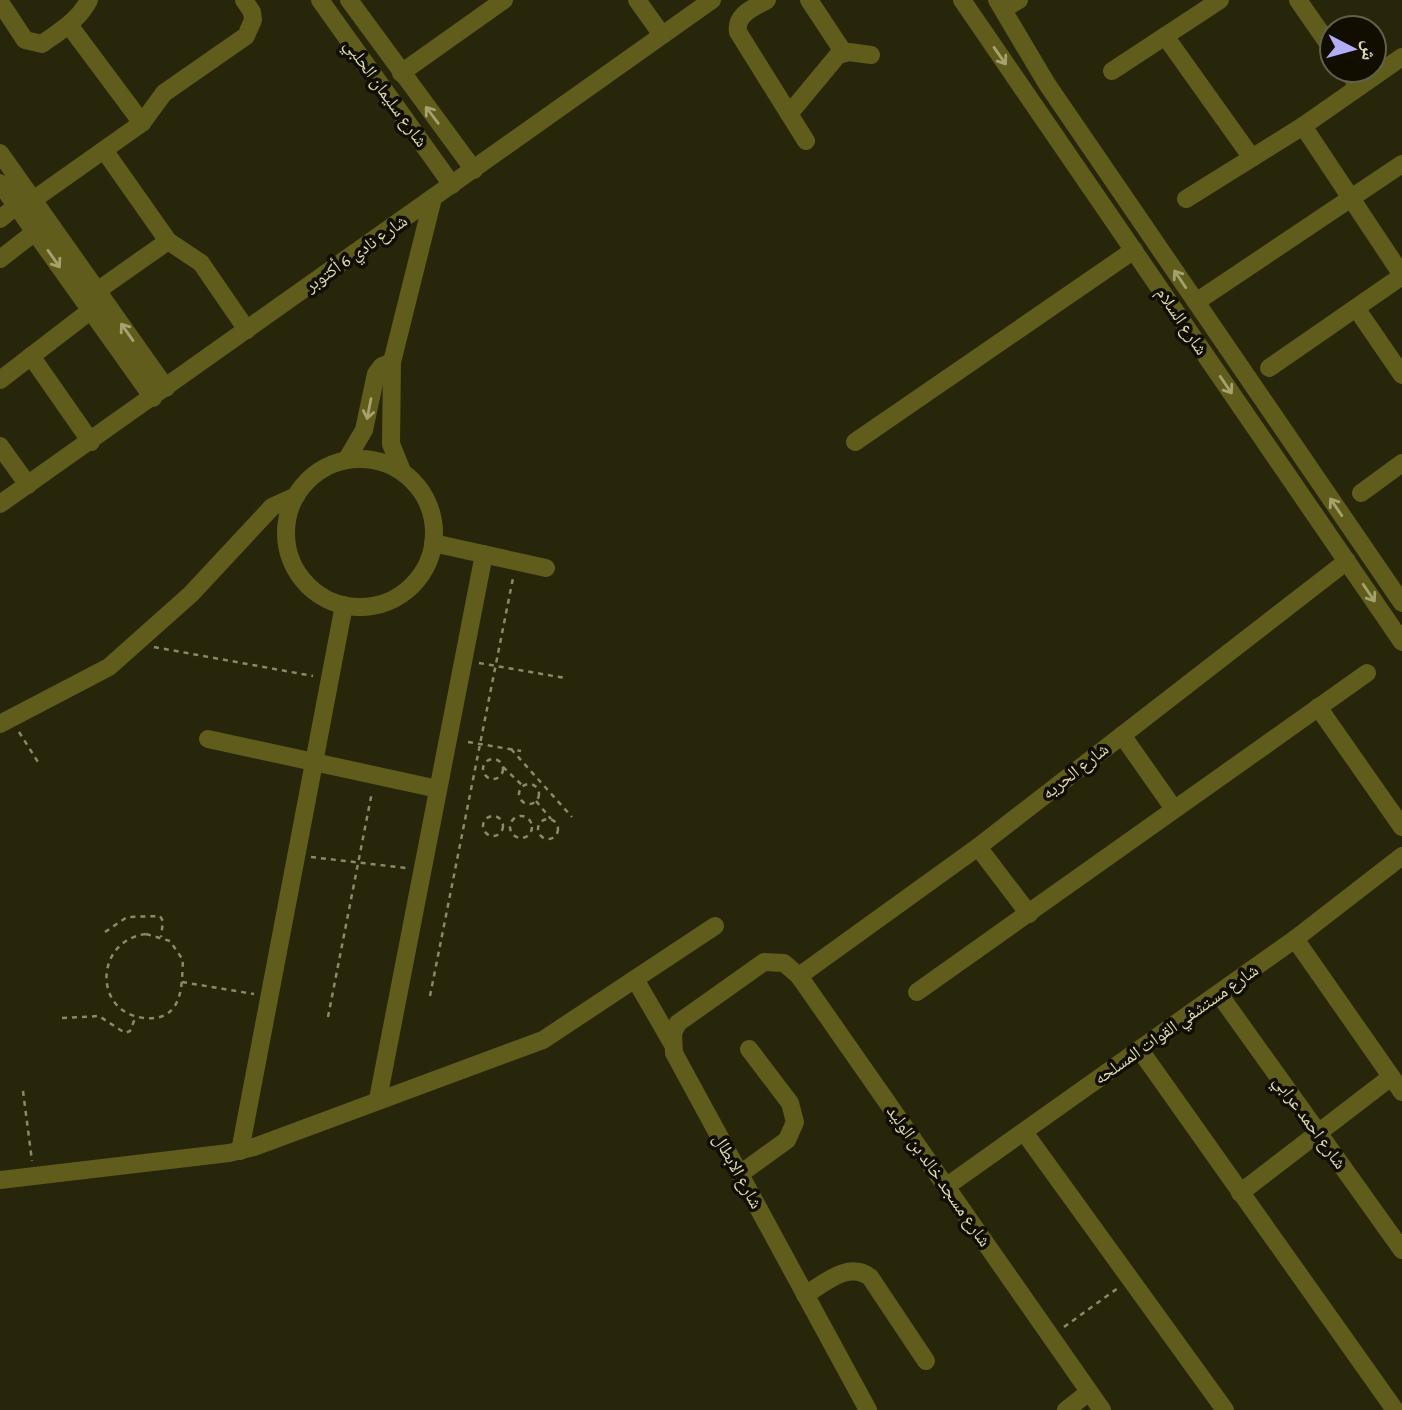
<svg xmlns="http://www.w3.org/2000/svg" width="1402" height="1410" font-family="'Crimson Pro','Noto Naskh Arabic',serif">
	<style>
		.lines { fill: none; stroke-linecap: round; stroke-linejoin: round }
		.path { stroke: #8b8967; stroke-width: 2.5; stroke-dasharray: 5 5; stroke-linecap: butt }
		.minor { stroke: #605c1b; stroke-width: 18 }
		.oneway { stroke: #a5a26f }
		.labels { text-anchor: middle; stroke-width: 7; stroke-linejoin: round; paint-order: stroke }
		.street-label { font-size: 18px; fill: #dddbb3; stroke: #110e00 }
	</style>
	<rect width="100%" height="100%" fill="#27260b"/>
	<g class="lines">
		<g class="path">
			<path d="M154 647 313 676"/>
			<path d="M479 663 565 678"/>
			<path d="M19 732 38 762"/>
			<path d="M468 742 521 751"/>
			<path d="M511 749 572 817"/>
			<circle cx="493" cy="769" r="10"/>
			<path d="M503 767 523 786"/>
			<circle cx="529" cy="794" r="10"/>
			<path d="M536 801 551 819"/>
			<circle cx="493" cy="826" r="10"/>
			<circle cx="521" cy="827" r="11"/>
			<circle cx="548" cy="829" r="10"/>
			<path d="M311 857 406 868"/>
			<path d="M105 932 127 917 160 916 163 921 161 937"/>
			<path d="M146 934 170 941 183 960C182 974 183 995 174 1007 167 1017 156 1019 145 1018 92 1013 95 940 146 934Z"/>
			<path d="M182 982 254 994"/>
			<path d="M430 996 513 578"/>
			<path d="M328 1017 372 792"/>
			<path d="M62 1018 99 1016 125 1033 130 1031 136 1016"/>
			<path d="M23 1091 32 1161"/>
			<path d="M1064 1327 1118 1288"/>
		</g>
		<g class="minor">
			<path d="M320 0 452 185"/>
			<path d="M349 0 474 170"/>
			<path d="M637 0 662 35"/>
			<path d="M767 0C754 8 735 14 738 32L806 141"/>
			<path d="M809 0 844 53"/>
			<path d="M962 0 1402 642"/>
			<path d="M997 0 1047 84 1402 603"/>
			<path d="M1298 0 1332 49"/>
			<path d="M0 2 25 40 42 44C60 31 79 20 89 0"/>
			<path d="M1003 9 1019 0"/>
			<path d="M69 25 142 123"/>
			<path d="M1165 36 1252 158"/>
			<path d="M1347 70 1359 87"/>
			<path d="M1112 71 1220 0"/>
			<path d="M401 73 504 0"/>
			<path d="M789 114 838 55 849 52 871 55"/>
			<path d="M1303 126 1402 275"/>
			<path d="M104 150 168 241 201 263 247 330"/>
			<path d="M0 153 166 388"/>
			<path d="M0 183 153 398"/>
			<path d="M1186 199 1303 126 1402 57"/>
			<path d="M33 200 142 123 164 93 246 36 253 20 252 12 244 0"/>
			<path d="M0 219 16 206"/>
			<path d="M0 259 35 232"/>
			<path d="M97 291 168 241"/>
			<path d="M1196 302 1402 164"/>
			<path d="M1356 308 1402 375"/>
			<path d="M31 356 91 442"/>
			<path d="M1269 368 1402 276"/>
			<path d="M0 380 90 311"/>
			<path d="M855 442 1134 250"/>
			<path d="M0 446 28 485"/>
			<path d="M347 459 364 430 376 374 382 366 392 362"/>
			<circle cx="360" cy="533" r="74"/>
			<path d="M402 471 391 444 392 362 433 198"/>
			<path d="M1361 493 1402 463"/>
			<path d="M0 504 712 0"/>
			<path d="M433 543 546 568"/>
			<path d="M1318 707 1402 827"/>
			<path d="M0 724 109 667 191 594 272 507 296 496"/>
			<path d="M1122 735 1174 809"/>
			<path d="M208 739 438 789"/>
			<path d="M978 847 1029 914"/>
			<path d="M1295 939 1402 1092"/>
			<path d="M799 976 978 847 1347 561"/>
			<path d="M635 979 672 1043"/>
			<path d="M917 992 1367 673"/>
			<path d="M1219 994 1402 1250"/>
			<path d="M1140 1050 1395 1410"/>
			<path d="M378 1099 484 554"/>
			<path d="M1024 1132 1225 1410"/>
			<path d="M240 1151 344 605"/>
			<path d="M740 1174 787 1140 795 1122 790 1103 749 1049"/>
			<path d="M0 1180 229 1153 254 1147 543 1040 715 926"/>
			<path d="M947 1186 1295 939 1402 856"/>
			<path d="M1240 1193 1391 1077"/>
			<path d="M805 1295C825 1283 848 1261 870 1277L926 1361"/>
			<path d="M868 1410 674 1053 673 1033 678 1023 764 962 784 963 799 976 1102 1410"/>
			<path d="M1066 1410 1089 1392"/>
		</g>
	</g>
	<defs><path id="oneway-shaft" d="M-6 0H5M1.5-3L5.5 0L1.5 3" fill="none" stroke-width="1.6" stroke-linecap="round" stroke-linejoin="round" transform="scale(1.75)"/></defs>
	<g class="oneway">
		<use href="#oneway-shaft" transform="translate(1000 56) rotate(55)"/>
		<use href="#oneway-shaft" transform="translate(432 115) rotate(-127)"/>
		<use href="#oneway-shaft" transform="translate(54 259) rotate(55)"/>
		<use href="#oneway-shaft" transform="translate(1180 279) rotate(-124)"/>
		<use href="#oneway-shaft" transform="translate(127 332) rotate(-125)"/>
		<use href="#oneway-shaft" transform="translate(1226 385) rotate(56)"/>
		<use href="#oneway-shaft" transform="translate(369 409) rotate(101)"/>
		<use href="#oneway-shaft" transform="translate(1336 507) rotate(-124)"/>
		<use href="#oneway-shaft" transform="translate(1369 593) rotate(56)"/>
	</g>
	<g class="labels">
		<g class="street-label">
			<text transform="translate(386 93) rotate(54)" y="6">شارع سليمان الحلبي</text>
			<text transform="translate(356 253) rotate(-35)" y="6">شارع نادي 6 أكتوبر</text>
			<text transform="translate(1182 321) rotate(56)" y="6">شارع السلام</text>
			<text transform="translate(1075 771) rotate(-38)" y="6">شارع الحريه</text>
			<text transform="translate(1176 1024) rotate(-35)" y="6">شارع مستشفي القوات المسلحه</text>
			<text transform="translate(1310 1122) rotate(54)" y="6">شارع احمد عرابي</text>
			<text transform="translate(738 1171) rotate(61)" y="6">شارع الابطال</text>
			<text transform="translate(939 1176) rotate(55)" y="6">شارع مسجد خالد بن الوليد</text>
		</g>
	</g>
	<g transform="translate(1353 49) rotate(96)"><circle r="33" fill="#110e00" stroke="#636048" stroke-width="2"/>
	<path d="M0-5L12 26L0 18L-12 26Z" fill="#b1adfa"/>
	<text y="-10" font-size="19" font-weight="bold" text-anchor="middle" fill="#dddbb3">ش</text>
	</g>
</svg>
